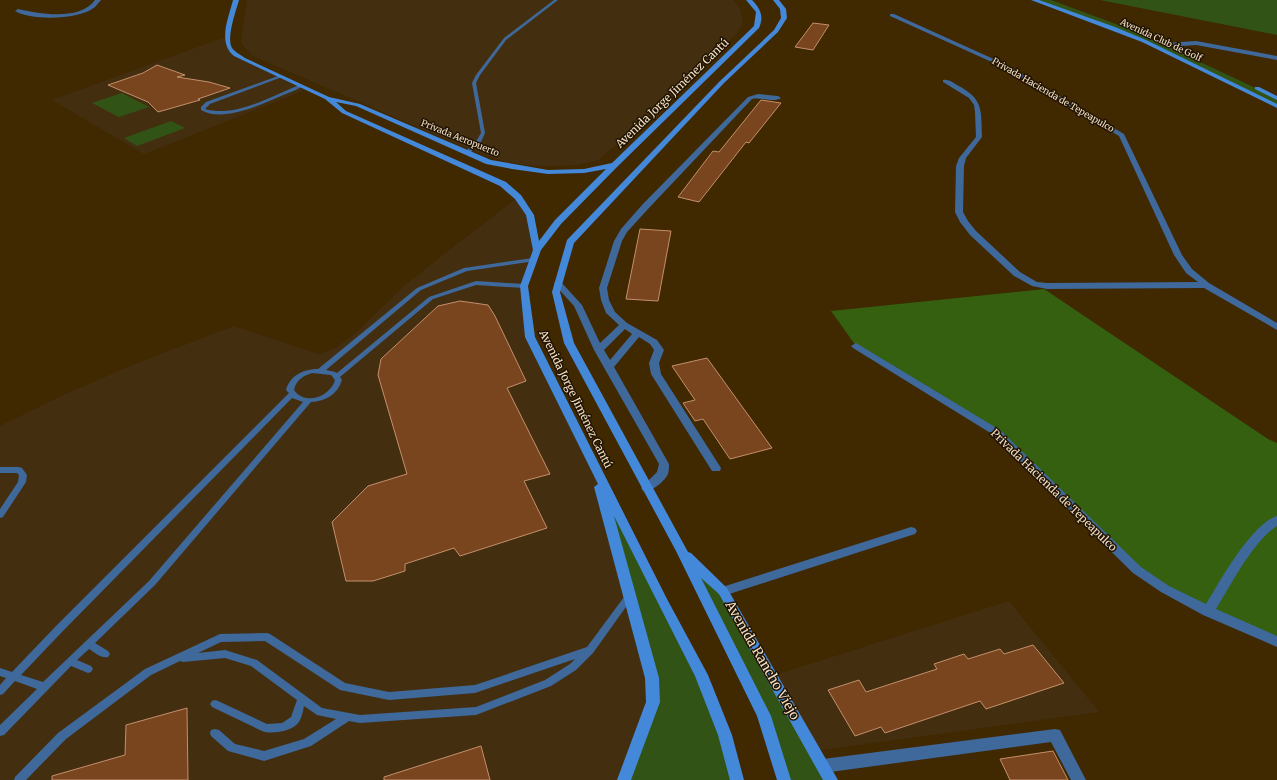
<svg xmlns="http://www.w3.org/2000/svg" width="1277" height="780" font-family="Merriweather,serif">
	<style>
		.built { fill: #432f10 }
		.green { fill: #315416 }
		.forest { fill: #34600f }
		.building { fill: #79451e; stroke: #c48f6c }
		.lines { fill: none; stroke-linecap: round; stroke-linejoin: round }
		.lane { fill: #3f689b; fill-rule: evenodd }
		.street { fill: #3f689b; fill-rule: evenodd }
		.secondary { fill: #4488d9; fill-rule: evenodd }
		.labels { text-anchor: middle; stroke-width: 3; stroke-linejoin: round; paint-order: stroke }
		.far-street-label { font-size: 9px; fill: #f3e0c6; stroke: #201301 }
		.street-label { font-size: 11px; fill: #f3e0c6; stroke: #201301 }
		.near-street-label { font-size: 13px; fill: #f3e0c6; stroke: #201301 }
	</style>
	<rect width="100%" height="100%" fill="#402800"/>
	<g class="built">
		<path d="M247 0H733L740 8 743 23 735 35 659 109 598 160 578 165 548 166 524 165 500 160 471 150 253 56 246 49 241 42Z"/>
		<path d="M228 36 232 51 243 59 305 90 144 154 52 100Z"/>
		<path d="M518 197 530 215 537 250 524 286 530 337 593 464 653 702 624 780H0V426L59 397 135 364 234 326 318 354 334 349 356 333 406 284Z"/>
		<path d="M1009 601 1099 712 815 751 772 676Z"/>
	</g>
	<g class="green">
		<path d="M1034 0H1051L1132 30 1277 98V106L1144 41Z"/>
		<path d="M1100 0H1277V35Z"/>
		<path d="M122 93 149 107 119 117 92 103Z"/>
		<path d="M171 121 185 128 137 146 124 138Z"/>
		<path d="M593 464 701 675 737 780H624L653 702Z"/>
		<path d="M682 551 723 591 831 780H784L764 716Z"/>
	</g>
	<path class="forest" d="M1044 289 1268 439 1277 443V642L1137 570 996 432 856 346 831 311Z"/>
	<g class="building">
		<path d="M813 23 829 25 813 50 795 47Z"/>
		<path d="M157 65 185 75 177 77 209 82 230 88 198 99 200 100 158 112 148 102 108 85 143 73Z"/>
		<path d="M761 100 781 103 749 143 746 142 699 202 678 197 713 151 719 152Z"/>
		<path d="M640 229 671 231 658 301 626 299Z"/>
		<path d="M460 301 488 305 495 316 526 381 507 388 550 474 524 481 547 528 460 556 454 548 405 564V571L373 581H346L332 522 368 486 407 474 378 375 381 359 438 306Z"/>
		<path d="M707 358 772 448 730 459 703 419 695 421 683 403 695 400 672 366Z"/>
		<path d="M1033 645 1064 683 986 709 980 701 885 733 881 727 855 736 828 690 859 680 866 692 937 669 934 664 964 654 968 659 1000 649 1004 654Z"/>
		<path d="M187 708 188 780H52V776L125 755 126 725Z"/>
		<path d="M481 746 490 780H384V777Z"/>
		<path d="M1053 751 1068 780H1010L1000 759Z"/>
	</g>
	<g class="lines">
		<g class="lane">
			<path d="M554 0H558L506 40 480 75 476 83 485 133 481 142 470 153H466V151L477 140 481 133 472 83 476 75 504 38Z"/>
			<path d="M278 76 282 77 210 104 205 109C235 118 272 96 299 85L303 86C297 90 288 93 281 96 260 105 222 123 201 110V107L206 102Z"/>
			<path d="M533 258 536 260 535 261 467 271 421 290 326 370 335 372 337 373 429 297 476 281 524 284 527 286 524 288 476 285 433 299 340 377 342 380C337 395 326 401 311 402L155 585 95 643 108 651 110 654 108 657C102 659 94 652 89 649L77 660 91 666 93 669 91 672 88 673 71 666 4 735 0 736V725L37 689 15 681 3 694 0 695V685L6 678 0 676V668L12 672 56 626 289 393 286 390C290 375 304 369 318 369L417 288 464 268ZM312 373 331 375 335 380C330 397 305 406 294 390 296 380 303 376 312 373ZM292 398 303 402 149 581 43 682 21 675 62 632Z"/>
			<path d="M0 467H19L22 468 27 475 26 482 3 517 0 518V509L18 482 19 475 17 473H0Z"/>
			<path d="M630 592 633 593 634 595 633 597 593 653 576 670 551 686 476 715 360 723 349 721 311 746 264 761 228 751 211 736 210 733 211 730 215 729 219 730 235 744 264 751 304 739 336 719 317 715 304 706C303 711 302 717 299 722 293 731 272 735 262 731L212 707 210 704 212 701 215 700 218 701 267 724 282 723 291 717 297 700 251 666 225 658 183 662 180 661 151 675 66 739 26 780H14L15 777 58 733 145 669 220 634 267 633 270 634 345 683 389 692 475 685 587 647 627 593ZM265 641 340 690 389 700 475 693 575 659 570 664 545 680 476 707 360 715 322 708 257 660 225 650 198 653 221 642Z"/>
		</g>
		<g class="street">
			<path d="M95 0H101C99 2 97 5 95 7 80 20 31 21 15 11L18 9C40 14 80 21 95 0Z"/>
			<path d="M890 14H894L1009 66 1124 134 1182 255 1192 269 1209 283 1277 323V330L1204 288 1047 289 1032 286 1014 276 970 235 960 222 955 212 956 166 959 158 976 137 975 112 974 105 969 98 943 82V80C948 79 952 82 957 85 984 99 981 110 982 137L966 158 964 166 963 212 968 221 976 231 1020 272 1037 282 1047 283 1198 282 1186 273 1174 255 1119 136 1005 68 890 16Z"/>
			<path d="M1196 41 1277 56V60L1196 45 1166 47 1163 45 1166 43Z"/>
			<path d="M758 94 778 96 781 98C774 103 761 97 752 99L648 209 627 232 622 241 607 288 609 300 615 312 627 323 657 340 664 350 659 363 661 374 721 468 720 471H712L651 374 649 363 654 350 650 344 639 337 614 367 669 464C669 467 669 471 668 474 665 481 651 493 643 491L641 488 657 472 659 464 594 350 574 306 554 284 555 282H561L582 305 600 343 619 325 606 313 601 300 599 288 614 241 621 229 642 205 748 97ZM625 329 632 334 610 360 604 350Z"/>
			<path d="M856 343 1000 430 1141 567 1169 586 1206 604C1220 581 1252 523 1277 516V526C1253 541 1231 585 1216 609L1277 636V647L1203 615 1161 592 1133 573 992 434 853 348 851 346Z"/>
			<path d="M911 527 915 528 917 531 915 534 723 596 719 594 717 591 719 588Z"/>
			<path d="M1055 729 1060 730 1086 780H1071L1051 742 823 773 818 771 816 766 818 761 823 759Z"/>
		</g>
		<g class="secondary">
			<path d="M233 0H239C236 11 226 38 232 48 235 52 241 55 245 58L329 97 360 104 491 160 548 170 584 169 612 163 754 26 756 12 746 0H752C761 9 764 17 759 28L617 167 561 224 541 250 528 286 535 337 667 599 708 675 732 735 744 780H730L718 735 695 676 614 516 659 678 660 702 631 780H617L646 702 645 678 594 487 598 484 525 337 520 286 533 250 526 215 515 199 500 186 342 113 325 99 234 56C217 42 229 17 233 0ZM336 102 356 106 486 164 512 169 548 174 584 173 606 169 555 220 539 241 534 215 521 195 506 182 346 111Z"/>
			<path d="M773 0H779L786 9 787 18 778 32 724 83 574 243 560 292 574 343 688 552 691 553 727 588 838 780H823L719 594 701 578 771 716 791 780H777L757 716 676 551 564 343 552 292 567 240 720 81 774 30 781 18 780 9Z"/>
			<path d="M1031 0H1039L1115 27 1146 40 1277 104V108L1142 42Z"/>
			<path d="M1255 87H1259L1277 96V100L1255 89Z"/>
		</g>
	</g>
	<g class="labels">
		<g class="far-street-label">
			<text transform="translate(1161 40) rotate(25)" y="3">Avenida Club de Golf</text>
			<text transform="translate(1053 95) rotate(30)" y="3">Privada Hacienda de Tepeapulco</text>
			<text transform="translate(460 138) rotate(22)" y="3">Privada Aeropuerto</text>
		</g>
		<g class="street-label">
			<text transform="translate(672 93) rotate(-44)" y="4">Avenida Jorge Jiménez Cantú</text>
			<text transform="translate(576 399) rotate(64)" y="4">Avenida Jorge Jiménez Cantú</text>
			<text transform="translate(1054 490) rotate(44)" y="4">Privada Hacienda de Tepeapulco</text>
		</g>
		<g class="near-street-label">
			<text transform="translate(763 660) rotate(60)" y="5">Avenida Rancho Viejo</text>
		</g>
	</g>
</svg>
